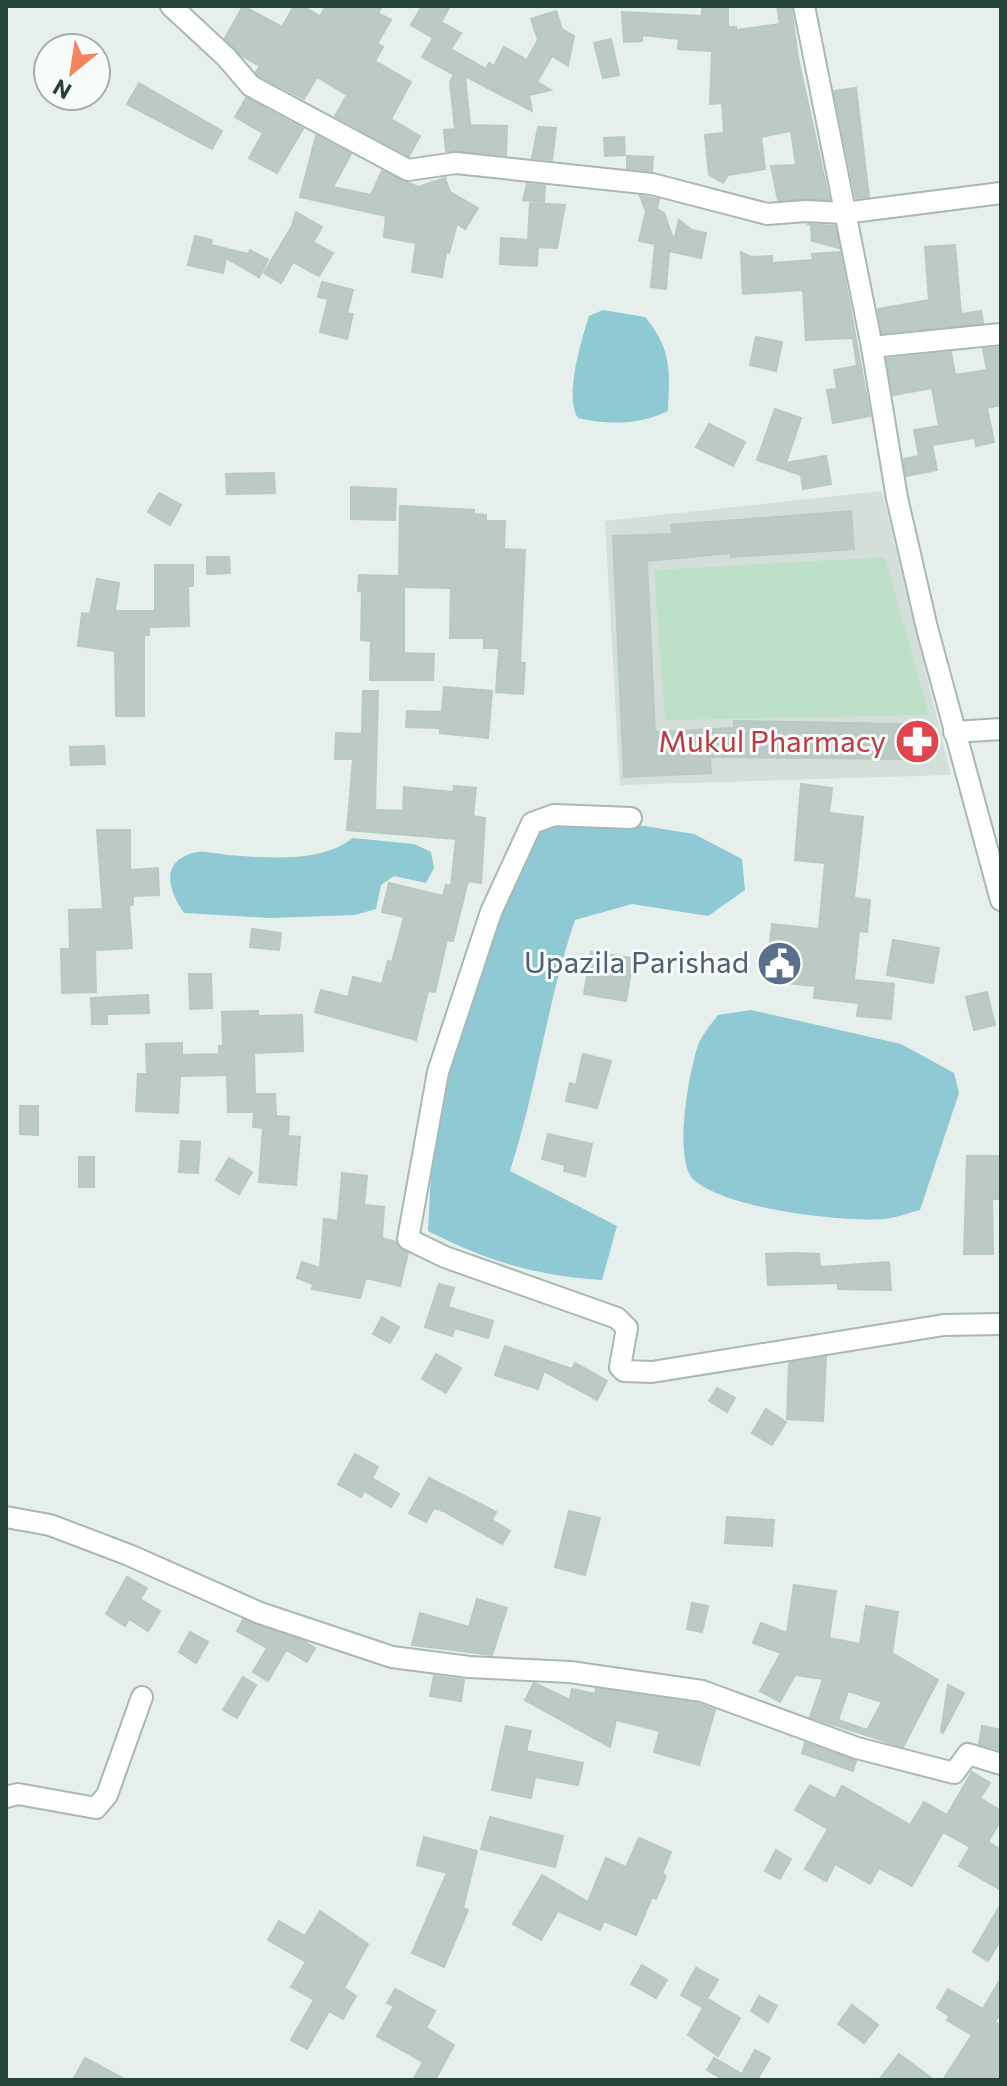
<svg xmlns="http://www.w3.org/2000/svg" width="1007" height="2086" font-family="Commissioner,sans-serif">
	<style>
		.built { fill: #d4dfda; fill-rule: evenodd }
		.green { fill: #bfe0c8 }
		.water { fill: #8ec9d4 }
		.building { fill: #bbcac4; stroke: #b8c9c2; stroke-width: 2; fill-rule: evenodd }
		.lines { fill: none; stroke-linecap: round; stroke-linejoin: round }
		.minor-casing { stroke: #a8b8b2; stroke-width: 24 }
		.minor { stroke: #fff; stroke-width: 20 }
		.labels { text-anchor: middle; stroke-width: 6; stroke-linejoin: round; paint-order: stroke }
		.health-label { font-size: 30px; fill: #be3a42; stroke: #f7fbf9; text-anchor: end }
		.service-label { font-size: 30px; fill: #4e5e75; stroke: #f7fbf9; text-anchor: end }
	</style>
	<rect width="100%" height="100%" fill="#e6efeb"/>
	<path class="built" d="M882 491 951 775 620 785 605 521ZM851 511 853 549 731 557 729 519ZM719 521 722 553 674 557 671 525ZM661 535 663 560 647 561 655 732 708 729 711 773 625 777 613 537ZM734 721 902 724V759L734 757Z"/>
	<path class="green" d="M885 557 929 715 665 720 654 570Z"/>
	<g class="water">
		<path d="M603 310 645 317C672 349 670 371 668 411 640 425 608 425 578 418 564 397 581 341 589 316Z"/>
		<path d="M562 822 625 823 694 834 742 859 745 890 708 916 632 904 575 920C547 1002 537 1088 510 1171L617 1226 602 1280C536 1276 487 1261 428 1231L432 1154 446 1077 491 929 539 826Z"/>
		<path d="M353 838 414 844 431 852 434 868 426 883 394 876 381 885 376 909 355 915 270 918 184 913C168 890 159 860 197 852 206 851 219 854 228 855 267 858 321 863 353 838Z"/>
		<path d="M751 1010 901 1044 954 1073 959 1093 920 1210C908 1213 896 1218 884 1219 841 1222 729 1209 695 1181 672 1163 689 1072 698 1045 702 1035 711 1024 718 1015Z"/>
	</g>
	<g class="building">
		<path d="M243 6 282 27 294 6H302L320 16 326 6H382L378 13 391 20 377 44 383 47 375 61 411 82 391 119 420 136 409 156 335 116 347 95 317 77 304 99 259 76 256 72 260 66 242 56 225 38Z"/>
		<path d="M422 6H450L441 22 461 33 451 49 486 69 489 63 494 66 504 47 527 60 538 40 531 19 556 11 562 29 574 36 568 66 552 56 537 82 551 90 529 95 532 111 465 76 470 125 507 126 506 155 446 151 444 130 455 129 450 82 454 75 422 57 433 38 411 25Z"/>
		<path d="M702 6H728V27H736V30L780 24 777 6H791L798 58 829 199 778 200 771 166 796 165 791 131 761 137 765 169 728 175 723 183 709 175 705 135 724 133 722 103 710 104 712 51 678 49 679 39 642 35V41L624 42 622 12 702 16Z"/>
		<path d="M611 39 619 75 603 78 594 43Z"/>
		<path d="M139 83 222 131 212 149 127 104Z"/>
		<path d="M856 88 869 197 856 198 834 91Z"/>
		<path d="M246 98 303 129 277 173 249 158 263 133 235 117Z"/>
		<path d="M538 127 556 128 552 160 532 158Z"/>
		<path d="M316 136 351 154 333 187 371 195 382 171 418 187 445 178 450 192 478 208 465 229 457 224 449 253 446 252 442 277 412 272 416 243 384 237 386 216 300 197Z"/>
		<path d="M624 137 625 155 605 156 604 138Z"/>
		<path d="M627 156 653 157 652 171 627 168Z"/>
		<path d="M527 184 545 186 544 202 523 200Z"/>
		<path d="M640 196 659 199 657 209 664 213 674 241 679 220 692 230 706 233 701 258 669 251 666 289 651 287 655 244 639 241 646 211Z"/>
		<path d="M530 203 565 205 557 248 538 247 537 266 500 264 501 238 528 240Z"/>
		<path d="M296 212 322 227 313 242 333 253 319 276 293 262 281 283 264 273 292 226Z"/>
		<path d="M807 224 835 226 839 248 812 241 811 225Z"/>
		<path d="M195 236 212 240 211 245 248 254 250 250 268 260 259 277 226 258 223 273 188 265Z"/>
		<path d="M955 245 961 314 981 311 983 323 882 333 878 309 929 300 925 247Z"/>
		<path d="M741 252 751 257 772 256V263L813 260 812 254 840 252 870 416 833 423 827 390 837 389 834 370 857 366 853 338 806 340 803 290 743 294Z"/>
		<path d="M322 282 353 290 347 313 353 314 347 339 320 332 328 299 318 297Z"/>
		<path d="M756 337 782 342 776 371 750 365Z"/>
		<path d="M1001 347V405L987 408 994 442 976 446 975 438 932 445 937 470 906 476 904 459 919 456 914 430 939 426 932 388 893 395 887 359 951 352 955 375 987 370 983 349Z"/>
		<path d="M775 409 801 418 786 463 826 456 831 484 803 489 801 475 757 460Z"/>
		<path d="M709 424 745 442 733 466 696 447Z"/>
		<path d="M274 473 275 493 227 494 226 474Z"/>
		<path d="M351 487 396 489 395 520 351 519Z"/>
		<path d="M159 493 181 505 170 525 148 512Z"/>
		<path d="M400 506 474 510V514L486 515V521H505L504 549 525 550 520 663H525L523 694 496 692 499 648H484V638H450L451 588 404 587V653L434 654 433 680H370L371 641 361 640 362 592 358 591 359 575 399 576Z"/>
		<path d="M851 511 854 549 731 557V553L647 561 655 732 734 728V721L902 724V730L924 727 927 754 902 759 710 757 711 773 624 777 613 536 672 534 671 525Z"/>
		<path d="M207 557H229L230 573 207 574Z"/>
		<path d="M155 565H193V586H188L189 626 149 627V635H144V716H116L115 651 78 646 82 613 90 614 97 579 119 583 115 611H155Z"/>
		<path d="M444 687 492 691 488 738 440 733V728L406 727 407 711 442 712Z"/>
		<path d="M363 691H378L375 810 403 811 404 787 453 792 454 786 476 788 473 816 485 818 481 883 468 881 453 941 447 940 435 992 428 991 416 1040 315 1012 321 990 348 997 353 977 382 984 388 961 392 962 404 917 382 912 389 883 443 896 446 885 451 886 456 839 347 830 353 759H335L336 733 362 734Z"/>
		<path d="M104 746 105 764 71 765 70 747Z"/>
		<path d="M801 784 832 788 829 813 863 817 854 898 870 900 867 932 859 931 854 980 894 984 891 1019 857 1016 859 1003 814 998 815 986 766 981 772 924 819 929 825 863 795 860Z"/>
		<path d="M97 830H130V870L158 868 159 895 133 896V905H129L132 948 95 950 96 992 62 993 61 949H70L69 910 103 909Z"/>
		<path d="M252 929 281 933 279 950 250 947Z"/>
		<path d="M893 940 939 948 933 983 887 975Z"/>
		<path d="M591 952 633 958 626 1001 584 994Z"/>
		<path d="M189 974H211L212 1008 190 1009Z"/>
		<path d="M987 992 995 1025 974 1030 966 997Z"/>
		<path d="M148 995 149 1013 107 1014V1024H92L91 998Z"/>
		<path d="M258 1011V1016L302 1015 303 1051 254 1053 255 1094H275L276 1116 289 1117 288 1136 300 1137 296 1185 259 1182 263 1128 253 1127 254 1112H228L227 1075 180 1076 178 1113 136 1111 138 1074H147L146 1044 182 1043V1055L219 1054V1046H223L222 1012Z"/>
		<path d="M583 1054 611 1061 597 1108 566 1101 570 1083 576 1085Z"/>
		<path d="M20 1106H38V1135L20 1134Z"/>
		<path d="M548 1134 592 1144 585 1176 564 1171 565 1165 542 1159Z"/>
		<path d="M181 1141 200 1142 198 1173 179 1172Z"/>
		<path d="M967 1156H1001V1188L998 1199H992L993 1254H964Z"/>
		<rect x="79" y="1157" width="15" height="30"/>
		<path d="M229 1158 252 1172 239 1194 216 1180Z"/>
		<path d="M342 1173 367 1176 364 1205 384 1207 382 1238 396 1242 408 1253 400 1286 366 1278 360 1298 312 1289 313 1284 297 1278 302 1262 320 1268 324 1219 338 1221Z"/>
		<path d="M795 1253 819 1254 820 1267 889 1262 891 1290 838 1289V1283L768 1285 766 1254Z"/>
		<path d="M439 1284 454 1288 448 1307 493 1321 488 1338 455 1328 452 1336 425 1327Z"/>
		<path d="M382 1317 399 1327 390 1343 373 1334Z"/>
		<path d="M505 1346 572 1369 575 1363 607 1381 597 1400 544 1371 538 1389 495 1375Z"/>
		<path d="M436 1354 461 1368 446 1393 422 1379Z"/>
		<path d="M826 1357 823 1421 787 1419 789 1363Z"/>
		<path d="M717 1388 735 1398 727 1412 709 1401Z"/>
		<path d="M766 1409 786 1422 772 1445 752 1433Z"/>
		<path d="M355 1454 378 1467 372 1478 399 1494 391 1507 364 1491 361 1497 338 1484Z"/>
		<path d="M429 1478 496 1512 492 1520 510 1531 502 1544 443 1511 434 1508 426 1522 409 1513Z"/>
		<path d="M569 1511 600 1518 585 1575 555 1567Z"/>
		<path d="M727 1517 774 1520 772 1546 725 1543Z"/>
		<path d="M127 1577 147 1588 140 1599 160 1611 148 1631 129 1619 125 1626 106 1614Z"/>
		<path d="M794 1585 836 1591 829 1638 860 1644 866 1606 898 1612 892 1653 938 1680 903 1747 810 1717 823 1679 795 1675 780 1702 760 1691 781 1653 753 1643 761 1623 787 1633ZM848 1691 882 1702 867 1730 838 1720Z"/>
		<path d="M477 1599 507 1608 492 1655 412 1645 420 1613 469 1627Z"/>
		<path d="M692 1603 708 1606 702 1632 687 1629Z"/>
		<path d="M243 1620 303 1641 315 1648 307 1662 286 1650 268 1681 253 1672 267 1648 237 1631Z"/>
		<path d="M190 1632 208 1642 196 1663 179 1652Z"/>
		<path d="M434 1676 464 1680 461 1701 430 1696Z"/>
		<path d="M243 1677 256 1685 237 1718 223 1710Z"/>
		<path d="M534 1683 570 1700 572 1689 595 1694 596 1689 699 1704 715 1710 699 1765 654 1752 660 1731 616 1720 610 1747 525 1700Z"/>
		<path d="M948 1685 964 1693 943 1733 941 1732Z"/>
		<path d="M506 1726 531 1731 526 1751 583 1763 578 1785 535 1777 531 1798 492 1790Z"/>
		<path d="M982 1726 1001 1730V1750L979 1744Z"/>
		<path d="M805 1743 856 1761 853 1771 802 1753Z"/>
		<path d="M972 1772 990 1783 980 1798 1001 1811V1820L988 1842 1001 1850V1890L959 1866 970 1847 943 1832 912 1886 879 1868 870 1884 835 1864 826 1881 805 1869 828 1829 795 1810 810 1785 835 1799 842 1786 910 1825 924 1802 947 1815Z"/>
		<path d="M490 1817 563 1836 555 1867 481 1849Z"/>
		<path d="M424 1837 477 1851 463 1908 468 1910 444 1967 412 1953 447 1873 417 1865Z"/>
		<path d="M639 1838 671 1852 662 1874 666 1876 656 1899 652 1897 636 1935 604 1921 600 1930 558 1911 541 1940 513 1924 542 1875 588 1902 606 1858 626 1867Z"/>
		<path d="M776 1850 791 1859 780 1879 765 1871Z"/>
		<path d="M1001 1904V1939L988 1961 973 1952Z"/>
		<path d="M320 1911 368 1944 344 1988 356 1996 343 2019 329 2011 307 2049 291 2040 314 2000 291 1987 306 1962 268 1940 279 1921 305 1936Z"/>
		<path d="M642 1965 667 1980 656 1998 631 1984Z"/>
		<path d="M696 1968 718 1980 702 2007 681 1995Z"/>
		<path d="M1001 1978V2011L995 2022 1001 2026V2080H943L972 2035 947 2020 949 2016 937 2008 948 1989 983 2009Z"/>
		<path d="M395 1989 435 2011 426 2028 454 2045 435 2080H413L423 2062 377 2036 394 2006 387 2003Z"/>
		<path d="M759 1996 777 2006 768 2022 751 2011Z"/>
		<path d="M708 1999 740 2018 718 2056 688 2035Z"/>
		<path d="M852 2005 878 2025 864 2043 838 2024Z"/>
		<path d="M755 2050 770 2058 757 2080H724L707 2070 714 2058 742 2074Z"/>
		<path d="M899 2054 934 2080H879Z"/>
		<path d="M85 2058 126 2080H73Z"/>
	</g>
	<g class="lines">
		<defs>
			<g id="minor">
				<path d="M171 6 226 57 251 86 408 170 456 163 652 184 767 214 806 211 844 213 1001 193"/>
				<path d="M804 6 872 347 897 498 927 628 1001 900"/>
				<path d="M872 347 1001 334"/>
				<path d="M954 732 1001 729"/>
				<path d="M631 818 554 815 532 823 491 912 438 1072 408 1239 445 1257 617 1318 627 1328 620 1367 624 1371 652 1372 944 1325 1001 1324"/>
				<path d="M6 1517 50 1525 129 1555 260 1613 392 1657 469 1667 570 1672 702 1691 857 1748 954 1773 968 1754 1001 1764"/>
				<path d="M6 1797 18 1794 96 1808 107 1795 142 1697"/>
			</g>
		</defs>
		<use href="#minor" class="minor-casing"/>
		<use href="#minor" class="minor"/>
	</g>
	<defs>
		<symbol id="pharmacy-disc" viewBox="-11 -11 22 22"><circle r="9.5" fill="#e0444e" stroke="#f7fbf9"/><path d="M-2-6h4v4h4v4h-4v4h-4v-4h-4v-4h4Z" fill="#fff"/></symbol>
		<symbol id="civic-disc" viewBox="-11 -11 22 22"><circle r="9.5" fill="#5c6f8a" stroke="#f7fbf9"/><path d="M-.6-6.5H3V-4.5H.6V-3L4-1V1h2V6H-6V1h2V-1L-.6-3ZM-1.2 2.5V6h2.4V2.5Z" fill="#fff"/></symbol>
	</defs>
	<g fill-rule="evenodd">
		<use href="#pharmacy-disc" x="892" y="716" width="51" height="51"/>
		<use href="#civic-disc" x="754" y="938" width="51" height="51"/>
	</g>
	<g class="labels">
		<g class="health-label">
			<text x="886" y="752">Mukul Pharmacy</text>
		</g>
		<g class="service-label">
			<text x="749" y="973">Upazila Parishad</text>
		</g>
	</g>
	<rect width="1007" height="2086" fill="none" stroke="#24423a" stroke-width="16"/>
	<g transform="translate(72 72) rotate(210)"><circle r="38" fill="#f7fbf9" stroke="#a3b1ad" stroke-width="2"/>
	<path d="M0-6L14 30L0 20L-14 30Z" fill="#f4845f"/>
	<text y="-12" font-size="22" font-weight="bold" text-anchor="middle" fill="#24423a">N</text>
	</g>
</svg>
